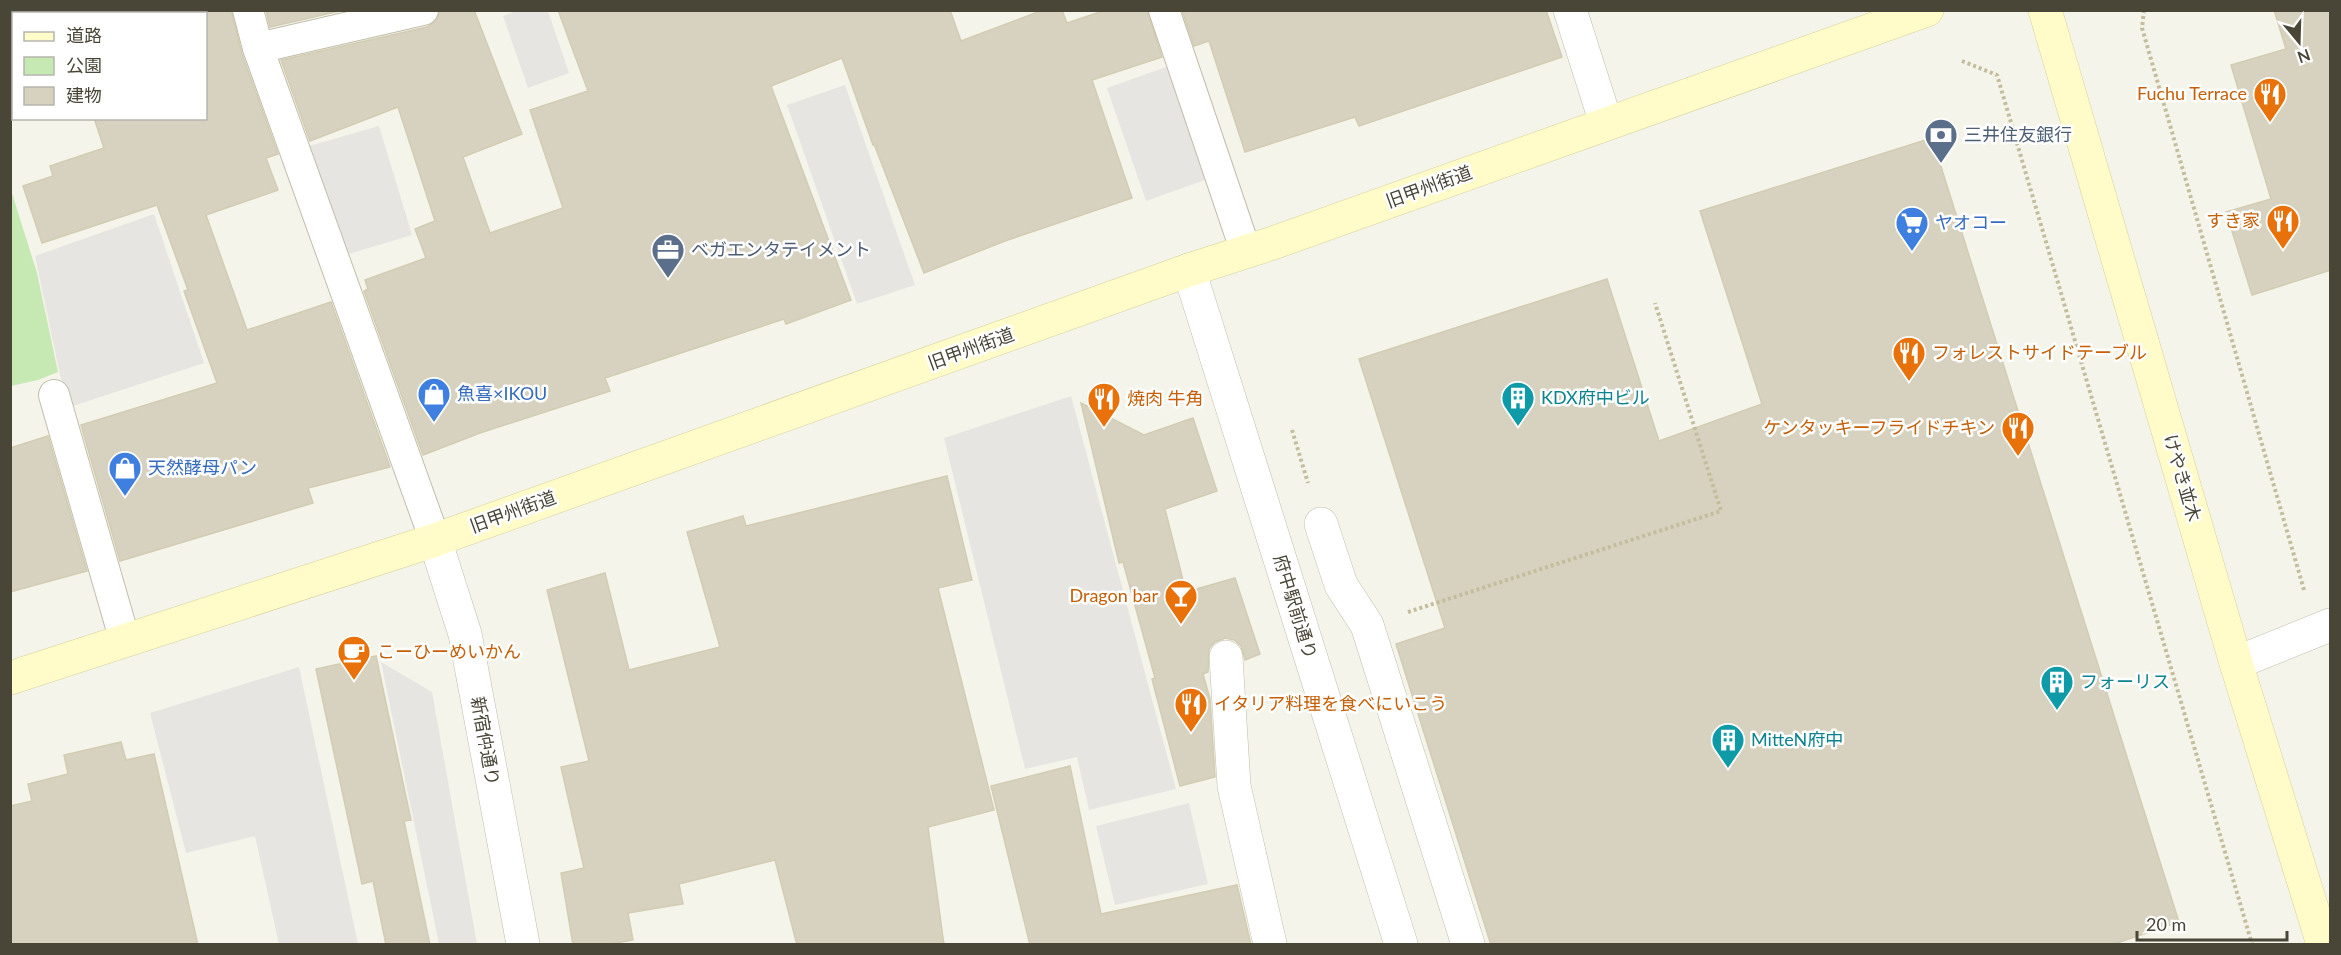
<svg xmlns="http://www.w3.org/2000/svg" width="2341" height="955" font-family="Lato,'Noto Sans JP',sans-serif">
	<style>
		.green { fill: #c6e9b3 }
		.parking { fill: #e7e5e1 }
		.building { fill: #d7d2bf; stroke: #d2ccb2; stroke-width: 1.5 }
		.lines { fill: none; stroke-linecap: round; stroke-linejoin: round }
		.service-casing { stroke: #c1beac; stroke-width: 32 }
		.pedestrian-casing { stroke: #c1beac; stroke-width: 34 }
		.minor-casing { stroke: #c1beac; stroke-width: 34 }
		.tertiary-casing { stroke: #c1beac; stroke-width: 34 }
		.secondary-casing { stroke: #d5d19a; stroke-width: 34 }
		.path { stroke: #c3bd9d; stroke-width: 4; stroke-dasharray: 3 3; stroke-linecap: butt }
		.service { stroke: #fff; stroke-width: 30 }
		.pedestrian { stroke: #fff; stroke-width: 33 }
		.minor { stroke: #fff; stroke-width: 33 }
		.tertiary { stroke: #fff; stroke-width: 33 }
		.secondary { stroke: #fffcca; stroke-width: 33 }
		.labels { text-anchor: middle; stroke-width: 5; stroke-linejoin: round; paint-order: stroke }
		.food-label { font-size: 18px; fill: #c56008; stroke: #fff; text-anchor: end }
		.service-label { font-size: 18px; fill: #4e5e75; stroke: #fff; text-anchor: start }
		.street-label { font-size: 18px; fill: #494638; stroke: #fff }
		.shop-label { font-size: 18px; fill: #366cbe; stroke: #fff; text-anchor: start }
		.culture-label { font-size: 18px; fill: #0d838f; stroke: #fff; text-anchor: start }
	</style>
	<rect width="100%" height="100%" fill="#f5f4ea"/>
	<path class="green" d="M11 190 37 273 58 372 38 380 11 386Z"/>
	<g class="parking">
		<path d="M518 10 548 11 569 73 528 88 503 16Z"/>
		<path d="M1169 66 1208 179 1146 201 1107 88Z"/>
		<path d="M845 85 915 285 857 304 787 105Z"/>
		<path d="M379 126 412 235 342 256 309 146Z"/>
		<path d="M154 214 204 363 70 407 60 375 35 256Z"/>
		<path d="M1071 396 1176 789 1089 810 1077 757 1025 769 944 438Z"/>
		<path d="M381 662 432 692 477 944H439Z"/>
		<path d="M299 667 358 944H279L255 836 186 853 150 713Z"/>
		<path d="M1189 803 1208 884 1115 905 1096 826Z"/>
	</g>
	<g class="building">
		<path d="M206 10H231L242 54 278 154 266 158 278 190 206 215 247 330 331 302 390 467 308 488 313 503 120 561 81 425 217 383 184 291 188 290 157 205 42 243 23 186 53 176 50 166 104 148 94 118H206Z"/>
		<path d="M266 10H344L270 27Z"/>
		<path d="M440 10H474L522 134 463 157 490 233 563 208 530 110 588 91 558 10H950L961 41 1043 10H1062L1067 23 1106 10H1147L1162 57 1092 80 1132 198 1005 241 924 273 874 144 873 145 842 58 771 86 851 300 786 324 784 319 605 378 610 391 480 433 423 455 364 291 368 289 365 280 426 258 415 229 435 221 398 107 310 141 281 60 427 27 435 22Z"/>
		<path d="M1182 10H1546L1562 57 1359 126 1355 117 1245 152 1209 41 1194 46Z"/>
		<path d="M2274 10H2331V270L2252 295 2226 212 2271 199 2231 65 2286 49Z"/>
		<path d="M1932 138 2179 922 2111 945H1491L1396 644 1445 628 1359 359 1607 279 1659 441 1762 404 1700 211Z"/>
		<path d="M1081 403 1144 435 1193 418 1217 491 1165 509 1186 592 1235 578 1260 654 1245 660 1241 646 1234 640 1225 638 1215 642 1209 649 1208 672 1203 674 1210 699 1215 777 1180 786 1152 679 1155 678 1123 562 1119 563Z"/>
		<path d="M48 436 87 571 10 592V448Z"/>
		<path d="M947 476 972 580 938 588 994 810 928 827 944 945H797L775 860 679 884 683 904 628 913 633 940 605 945H573L561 873 584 868 561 767 589 761 547 590 605 573 629 670 720 647 687 532 743 516 746 526Z"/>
		<path d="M376 656 411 820 404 821 430 945H386L373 881 362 884 316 669Z"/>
		<path d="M121 742 126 760 154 754 198 945H10V806L32 801 28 784 68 774 64 755Z"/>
		<path d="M1070 766 1101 914 1237 885 1251 945H1030L991 786Z"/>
	</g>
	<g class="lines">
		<defs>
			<g id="service">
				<path d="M248 10 258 48 435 540"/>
				<path d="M1164 10 1246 252"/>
				<path d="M258 48 423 10"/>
				<path d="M54 395 125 641"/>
			</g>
			<g id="pedestrian">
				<path d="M1321 524 1341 585 1367 625 1468 944"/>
				<path d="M1226 657 1234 786 1270 944"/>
			</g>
			<g id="minor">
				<path d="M1570 10 1606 123"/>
				<path d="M2236 663 2330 625"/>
			</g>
			<g id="tertiary">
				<path d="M1189 270 1401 944"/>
				<path d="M435 540 465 634 523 944"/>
			</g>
			<g id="secondary">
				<path d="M2045 10 2236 663 2323 944"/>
				<path d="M10 678 435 540 1189 270 1270 244 1927 10"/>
			</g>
		</defs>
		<use href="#service" class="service-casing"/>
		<use href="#pedestrian" class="pedestrian-casing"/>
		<use href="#minor" class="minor-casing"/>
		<use href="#tertiary" class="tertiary-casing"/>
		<use href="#secondary" class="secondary-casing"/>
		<g class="path">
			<path d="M2144 10 2142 28 2304 590"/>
			<path d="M1962 61 1997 75 2252 944"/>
			<path d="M1292 430 1308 483"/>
			<path d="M1408 612 1721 511 1655 303"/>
		</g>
		<use href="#service" class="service"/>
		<use href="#pedestrian" class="pedestrian"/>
		<use href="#minor" class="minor"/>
		<use href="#tertiary" class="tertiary"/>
		<use href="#secondary" class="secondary"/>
	</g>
	<defs>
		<symbol id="restaurant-pin" viewBox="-11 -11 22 30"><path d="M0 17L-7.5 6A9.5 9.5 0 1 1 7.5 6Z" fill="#e8710a" stroke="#fff"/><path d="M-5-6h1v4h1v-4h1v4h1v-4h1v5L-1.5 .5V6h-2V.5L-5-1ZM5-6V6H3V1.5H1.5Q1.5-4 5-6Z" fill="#fff"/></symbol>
		<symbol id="bank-pin" viewBox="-11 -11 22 30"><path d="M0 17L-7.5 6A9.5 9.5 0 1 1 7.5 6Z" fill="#5c6f8a" stroke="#fff"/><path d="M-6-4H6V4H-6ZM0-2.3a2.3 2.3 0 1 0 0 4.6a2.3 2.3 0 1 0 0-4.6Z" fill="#fff"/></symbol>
		<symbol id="supermarket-pin" viewBox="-11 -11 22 30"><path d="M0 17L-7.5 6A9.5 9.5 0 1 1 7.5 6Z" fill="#3f7fe0" stroke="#fff"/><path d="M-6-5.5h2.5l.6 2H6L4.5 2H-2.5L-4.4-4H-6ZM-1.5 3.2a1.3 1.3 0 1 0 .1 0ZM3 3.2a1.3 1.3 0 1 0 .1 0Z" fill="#fff"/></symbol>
		<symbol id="office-pin" viewBox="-11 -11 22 30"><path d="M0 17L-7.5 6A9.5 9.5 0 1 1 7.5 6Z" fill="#5c6f8a" stroke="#fff"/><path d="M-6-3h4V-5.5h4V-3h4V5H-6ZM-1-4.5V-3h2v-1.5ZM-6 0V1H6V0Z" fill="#fff"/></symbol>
		<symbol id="shop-pin" viewBox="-11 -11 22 30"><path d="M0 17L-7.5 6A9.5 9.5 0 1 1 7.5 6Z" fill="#3f7fe0" stroke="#fff"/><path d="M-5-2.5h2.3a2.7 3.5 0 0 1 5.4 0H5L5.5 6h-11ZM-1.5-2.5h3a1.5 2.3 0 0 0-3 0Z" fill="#fff"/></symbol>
		<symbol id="building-pin" viewBox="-11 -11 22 30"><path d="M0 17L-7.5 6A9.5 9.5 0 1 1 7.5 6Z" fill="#0f9aa8" stroke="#fff"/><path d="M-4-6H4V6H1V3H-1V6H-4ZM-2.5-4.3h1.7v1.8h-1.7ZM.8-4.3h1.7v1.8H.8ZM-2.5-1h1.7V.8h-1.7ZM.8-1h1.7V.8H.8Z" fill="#fff"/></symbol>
		<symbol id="bar-pin" viewBox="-11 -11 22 30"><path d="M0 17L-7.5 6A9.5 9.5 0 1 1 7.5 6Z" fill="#e8710a" stroke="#fff"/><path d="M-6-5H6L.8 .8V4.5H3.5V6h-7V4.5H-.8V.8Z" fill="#fff"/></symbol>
		<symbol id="cafe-pin" viewBox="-11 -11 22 30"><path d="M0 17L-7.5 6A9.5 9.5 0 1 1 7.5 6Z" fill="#e8710a" stroke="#fff"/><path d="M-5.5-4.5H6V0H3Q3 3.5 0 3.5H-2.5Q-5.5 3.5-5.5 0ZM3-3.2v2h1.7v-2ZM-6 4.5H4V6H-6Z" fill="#fff"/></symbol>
	</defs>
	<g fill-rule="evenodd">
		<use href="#restaurant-pin" x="2251" y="75" width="38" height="52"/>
		<use href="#bank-pin" x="1922" y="116" width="38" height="52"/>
		<use href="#restaurant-pin" x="2264" y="202" width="38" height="52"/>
		<use href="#supermarket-pin" x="1893" y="204" width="38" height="52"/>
		<use href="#office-pin" x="649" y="231" width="38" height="52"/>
		<use href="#restaurant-pin" x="1890" y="334" width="38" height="52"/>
		<use href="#shop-pin" x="415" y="375" width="38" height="52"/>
		<use href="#building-pin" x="1499" y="379" width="38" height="52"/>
		<use href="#restaurant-pin" x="1085" y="380" width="38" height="52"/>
		<use href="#restaurant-pin" x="1999" y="409" width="38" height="52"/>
		<use href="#shop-pin" x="106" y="449" width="38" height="52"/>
		<use href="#bar-pin" x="1162" y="577" width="38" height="52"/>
		<use href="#cafe-pin" x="335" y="633" width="38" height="52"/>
		<use href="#building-pin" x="2038" y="663" width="38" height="52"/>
		<use href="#restaurant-pin" x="1172" y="685" width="38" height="52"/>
		<use href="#building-pin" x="1709" y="721" width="38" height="52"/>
	</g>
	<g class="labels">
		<g class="food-label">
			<text x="2247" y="100">Fuchu Terrace</text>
			<text x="2260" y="227">すき家</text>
			<text x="1932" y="359" text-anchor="start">フォレストサイドテーブル</text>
			<text x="1127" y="405" text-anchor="start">焼肉 牛角</text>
			<text x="1995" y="434">ケンタッキーフライドチキン</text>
			<text x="1158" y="602">Dragon bar</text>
			<text x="377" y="658" text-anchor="start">こーひーめいかん</text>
			<text x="1214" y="710" text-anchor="start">イタリア料理を食べにいこう</text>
		</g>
		<g class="service-label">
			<text x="1964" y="141">三井住友銀行</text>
			<text x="691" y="256">ベガエンタテイメント</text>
		</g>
		<g class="street-label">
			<text transform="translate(1429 187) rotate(-20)" y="6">旧甲州街道</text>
			<text transform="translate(971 349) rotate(-20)" y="6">旧甲州街道</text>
			<text transform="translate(2182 478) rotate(74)" y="6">けやき並木</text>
			<text transform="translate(513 512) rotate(-20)" y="6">旧甲州街道</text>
			<text transform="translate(1295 607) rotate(73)" y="6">府中駅前通り</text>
			<text transform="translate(485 741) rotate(80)" y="6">新宿仲通り</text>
		</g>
		<g class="shop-label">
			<text x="1935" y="229">ヤオコー</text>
			<text x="457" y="400">魚喜×IKOU</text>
			<text x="148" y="474">天然酵母パン</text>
		</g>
		<g class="culture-label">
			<text x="1541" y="404">KDX府中ビル</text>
			<text x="2080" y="688">フォーリス</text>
			<text x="1751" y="746">MitteN府中</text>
		</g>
	</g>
	<rect width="2341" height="955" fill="none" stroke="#494638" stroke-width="24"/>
	<rect x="12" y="12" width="195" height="108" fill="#ffffff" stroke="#b6b5af" stroke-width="1.5"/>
	<rect x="24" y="32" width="30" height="9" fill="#fffcca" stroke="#b6b5af" stroke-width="1.5"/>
	<text x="66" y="42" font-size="18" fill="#494638">道路</text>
	<rect x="24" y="57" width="30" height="18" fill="#c6e9b3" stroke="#b6b5af" stroke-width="1.5"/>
	<text x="66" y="72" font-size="18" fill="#494638">公園</text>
	<rect x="24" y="87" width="30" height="18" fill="#d7d2bf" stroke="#b6b5af" stroke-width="1.5"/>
	<text x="66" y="102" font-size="18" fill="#494638">建物</text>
	<g transform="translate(2299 42) rotate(161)" stroke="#ffffff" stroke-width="4.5" paint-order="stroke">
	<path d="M0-4.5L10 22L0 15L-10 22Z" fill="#494638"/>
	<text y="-9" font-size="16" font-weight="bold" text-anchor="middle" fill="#494638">N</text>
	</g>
	<path d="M2137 931v9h150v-9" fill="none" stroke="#494638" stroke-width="3"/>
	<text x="2146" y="931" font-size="18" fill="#494638" stroke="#ffffff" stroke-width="4.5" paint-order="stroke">20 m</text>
</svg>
